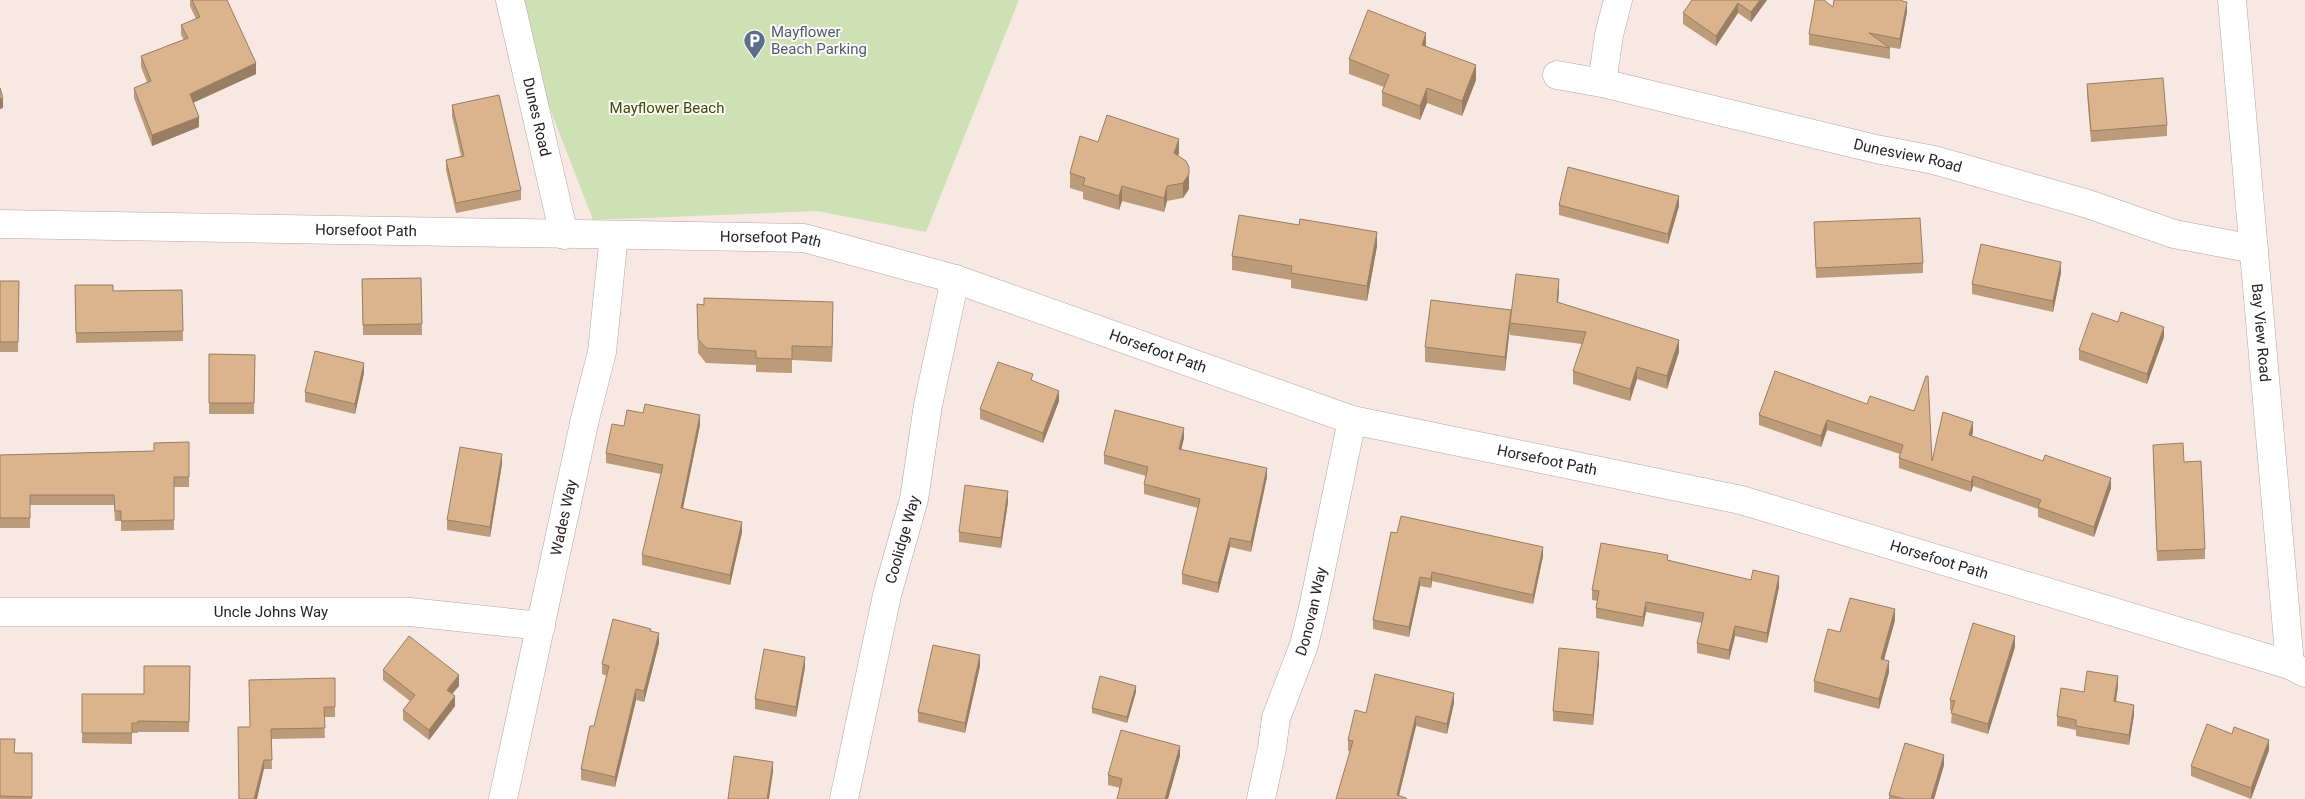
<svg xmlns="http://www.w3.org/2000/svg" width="2305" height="799" font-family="Roboto,sans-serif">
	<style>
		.green { fill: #cee1b4 }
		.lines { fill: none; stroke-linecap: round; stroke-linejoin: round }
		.minor-casing { stroke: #b4a6a2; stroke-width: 29 }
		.minor { stroke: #fff; stroke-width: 28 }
		.wall { fill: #bc9b79 }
		.shaded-wall { fill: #997e63 }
		.building { fill: #dbb48d; stroke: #997e63 }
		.labels { text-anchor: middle; stroke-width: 4; stroke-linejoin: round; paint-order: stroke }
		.service-label { font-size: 15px; fill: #4e5e75; stroke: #fdf7f5; text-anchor: start }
		.park-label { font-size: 15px; fill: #374f02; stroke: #fdf7f5 }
		.street-label { font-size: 15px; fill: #282220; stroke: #fdf7f5 }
	</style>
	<rect width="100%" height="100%" fill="#f7e8e3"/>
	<path class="green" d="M508 0H1019L926 232 817 211 593 220Z"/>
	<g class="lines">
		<defs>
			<g id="minor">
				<path id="s1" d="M510 0 564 235"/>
				<path id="s2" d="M2232 0 2290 665"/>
				<path id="s3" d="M1557 75 1602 83 1876 149 1934 160 2088 204 2174 234 2254 249"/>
				<path d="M1602 83 1609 35 1618 0"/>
				<path id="s4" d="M0 224 804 238 955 279 1352 420 1741 500 2290 665 2305 673"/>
				<path id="s5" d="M0 612H410L541 626"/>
				<path id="s6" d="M503 799 585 419 602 352 614 235"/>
				<path id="s7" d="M844 799 887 595 914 499 928 405 955 279"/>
				<path id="s8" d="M1261 799 1272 748 1276 718 1304 645 1313 608 1352 420"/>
			</g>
		</defs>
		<use href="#minor" class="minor-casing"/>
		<use href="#minor" class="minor"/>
	</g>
	<g class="wall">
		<path d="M190 0H227L256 74 193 103 199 127 152 146 134 98V88L147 82 141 67V56L184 40 181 35V25L196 19 190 6Z"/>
		<path d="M1692 0H1767L1751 22 1738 13 1716 46 1683 24V13Z"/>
		<path d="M1904 2 1907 12 1900 49 1888 47 1890 48V59L1809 45V34L1833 7Z"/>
		<path d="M1426 46 1476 80 1462 116 1427 103 1420 120 1382 106V92L1384 87 1349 74V59Z"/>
		<path d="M2087 84 2167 125V136L2091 142 2087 94Z"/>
		<path d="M452 105 521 190V200L456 213 446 170V160L461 156 452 116Z"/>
		<path d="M1098 142 1179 153 1178 156 1189 189 1183 198 1167 201 1164 212 1122 201 1119 210 1083 199V192L1070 188V173Z"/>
		<path d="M1559 205 1679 206 1668 244 1559 215Z"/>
		<path d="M1814 222 1923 263V273L1816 278Z"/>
		<path d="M1377 246 1367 301 1291 288V280L1232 270V256Z"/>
		<path d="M2061 273 2053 312 1972 294V284Z"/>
		<path d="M421 278 422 335H363L362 279Z"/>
		<path d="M0 281H19L18 352H0Z"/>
		<path d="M75 285 113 291 182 290 183 341 76 343Z"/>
		<path d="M1559 291 1558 302 1679 352 1667 389 1637 379 1630 401 1573 384V371L1582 344 1510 335V327L1505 371 1425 362V347L1511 320Z"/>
		<path d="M697 304 833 316 832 362 792 360V373L756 372V365L706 363 698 353Z"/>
		<path d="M2164 337 2147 384 2079 360V350Z"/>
		<path d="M209 354 255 355 254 414H209Z"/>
		<path d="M1775 371 1932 461 1973 432 1972 436 2111 488 2094 537 2038 517V509L1973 486 1971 492 1899 468V458L1900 454 1827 430 1821 447 1759 425V415Z"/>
		<path d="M364 373 355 414 305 402V392Z"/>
		<path d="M1033 381 1059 401 1043 443 980 419V409Z"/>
		<path d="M700 425 683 508 742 532 730 585 642 565V555L661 474 606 463V453L624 426Z"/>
		<path d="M1184 438 1181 450 1267 477 1251 552 1230 547 1218 593 1182 584V574L1198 508 1144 494V484L1146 476 1104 464V455Z"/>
		<path d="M189 442V487H174V530L121 531V521H115L114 505H30V528H0V455L154 451Z"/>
		<path d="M2153 455 2184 462 2205 549V559L2157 561Z"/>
		<path d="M502 464 490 537 447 530V520Z"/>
		<path d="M1008 502 1001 548 959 542V532Z"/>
		<path d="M1391 532 1543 556 1533 604 1432 581 1431 588 1420 586 1409 637 1373 629V620Z"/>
		<path d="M1668 560 1779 587 1767 643 1735 636 1729 660 1697 653V643L1702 623 1646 612 1643 627 1596 618V608L1598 601 1592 600V590Z"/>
		<path d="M1895 620 1884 660 1889 672 1879 709 1814 692V681L1840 632Z"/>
		<path d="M651 631 659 643 644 702 636 700 615 787 581 780V769L594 726 607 676 602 674V664Z"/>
		<path d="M2015 647 1988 734 1951 723 1952 711 1950 710V700Z"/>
		<path d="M1599 662 1593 725 1553 721V711Z"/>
		<path d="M190 666 189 732H138V733H132V744L82 743V694H144Z"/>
		<path d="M980 666 965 733 918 722V712Z"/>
		<path d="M805 667 796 717 755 709V699Z"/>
		<path d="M383 670 459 686 452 694 455 706 429 740 403 720V710L410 701 383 680Z"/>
		<path d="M335 678V717H324L325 738 271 739 272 769H264L249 727Z"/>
		<path d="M2118 686 2116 702 2134 715 2129 745 2076 736V730L2057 726V716L2084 692Z"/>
		<path d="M1136 692 1127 723 1092 713V708Z"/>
		<path d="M1454 703 1447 734 1416 726 1399 796 1406 799H1336L1350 751H1348V740L1366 713Z"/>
		<path d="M2232 734 2269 750 2251 799 2191 776V766Z"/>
		<path d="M0 739 15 753H32V799H0Z"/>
		<path d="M1180 756 1168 799H1117L1120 788 1108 785V775Z"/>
		<path d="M1944 765 1934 799H1889V795Z"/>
	</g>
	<g class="shaded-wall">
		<path d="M1760 0H1767L1751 22V12Z"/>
		<path d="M1907 2V12L1900 49V39Z"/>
		<path d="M1738 3V13L1716 46V36Z"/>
		<path d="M1426 33V47L1422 45Z"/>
		<path d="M256 63V74L190 104V94Z"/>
		<path d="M1476 65V80L1462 116V101Z"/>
		<path d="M1427 88V103L1420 120V106Z"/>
		<path d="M3 98V108L0 109V99Z"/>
		<path d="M199 117V127L152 146V135Z"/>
		<path d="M1179 139V153L1174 167V153Z"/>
		<path d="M1189 174V189L1183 198V183Z"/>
		<path d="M1122 186V201L1119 210V196Z"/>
		<path d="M1167 186V201L1164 212V198Z"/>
		<path d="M1679 196V206L1668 244V234Z"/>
		<path d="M1377 232V246L1367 301V286Z"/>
		<path d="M2061 262V273L2053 312V301Z"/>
		<path d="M1559 279V291L1557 314V302Z"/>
		<path d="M833 302V316L832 362V347Z"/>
		<path d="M1511 310 1510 327 1505 371V357Z"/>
		<path d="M2164 327V337L2147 384V374Z"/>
		<path d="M1679 340V352L1667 389V376Z"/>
		<path d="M364 363V373L355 414V404Z"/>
		<path d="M1637 367V379L1630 401V389Z"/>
		<path d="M1059 391V401L1043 443V433Z"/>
		<path d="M700 415V425L681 518V508Z"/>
		<path d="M1827 420V430L1821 447V436Z"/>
		<path d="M1973 422V432L1969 446V435Z"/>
		<path d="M1184 428V438L1179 459V449Z"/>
		<path d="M502 454V464L490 537V527Z"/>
		<path d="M1267 468V477L1251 552V542Z"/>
		<path d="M1973 476V486L1971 492V482Z"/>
		<path d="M2111 478V488L2094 537V527Z"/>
		<path d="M1008 491V502L1001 548V538Z"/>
		<path d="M742 522V532L730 585V575Z"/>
		<path d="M1230 538V547L1218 593V583Z"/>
		<path d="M1543 547V556L1533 604V595Z"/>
		<path d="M1432 572V581L1431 588V579Z"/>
		<path d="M1779 576V587L1767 643V633Z"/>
		<path d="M1420 577V586L1409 637V627Z"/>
		<path d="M1646 602V612L1643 627V617Z"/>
		<path d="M1895 609V620L1881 670V659Z"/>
		<path d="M1735 626V636L1729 660V650Z"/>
		<path d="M659 633V643L644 702V691Z"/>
		<path d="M2015 636V647L1988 734V724Z"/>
		<path d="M1599 652V662L1593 725V715Z"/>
		<path d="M980 655V666L965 733V723Z"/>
		<path d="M805 657V667L796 717V707Z"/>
		<path d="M1889 661V672L1879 709V699Z"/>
		<path d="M459 675V686L447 700V690Z"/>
		<path d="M2118 676V686L2114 712V701Z"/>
		<path d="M1136 686V692L1127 723V717Z"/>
		<path d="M636 689V700L615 787V777Z"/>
		<path d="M1454 693V703L1447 734V724Z"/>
		<path d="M455 696V706L429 740V730Z"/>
		<path d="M2134 705V715L2129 745V735Z"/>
		<path d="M1416 716V726L1398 799 1397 795Z"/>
		<path d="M2269 740V750L2251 799V788Z"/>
		<path d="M1180 746V756L1168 799H1165Z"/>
		<path d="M1944 755V765L1934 799H1931Z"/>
		<path d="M264 760V769L257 799H254Z"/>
		<path d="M773 762V772L769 799H767Z"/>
	</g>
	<g class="building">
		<path d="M192 0H227L256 63 190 94 199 117 152 135 134 88 151 81 141 56 188 38 181 25 200 17Z"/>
		<path d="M1692 0H1760L1751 12 1738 3 1716 36 1683 13Z"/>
		<path d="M1815 0H1824L1833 7 1834 0H1902V1L1907 2 1900 39 1869 33 1890 48 1809 34Z"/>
		<path d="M1368 10 1426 33 1422 45 1476 65 1462 101 1427 88 1420 106 1382 92 1389 75 1349 59Z"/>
		<path d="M2163 78 2167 125 2091 131 2087 84Z"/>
		<path d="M0 88 3 98 0 99Z"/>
		<path d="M499 95 521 190 456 203 446 160 464 156 452 105Z"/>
		<path d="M1107 115 1179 139 1174 153 1186 161 1189 167V174L1183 183 1167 186 1164 198 1122 186 1119 196 1083 185 1085 178 1070 173 1080 136 1098 142Z"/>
		<path d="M1568 167 1679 196 1668 234 1559 205Z"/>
		<path d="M1239 215 1299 225 1300 219 1377 232 1367 286 1291 273 1292 266 1232 256Z"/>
		<path d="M1920 218 1923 263 1816 268 1814 222Z"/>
		<path d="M1981 244 2061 262 2053 301 1972 284Z"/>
		<path d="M1516 274 1559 279 1557 302 1679 340 1667 376 1637 367 1630 389 1573 371 1586 332 1510 323Z"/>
		<path d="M421 278 422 324 363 325 362 279Z"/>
		<path d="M0 281H19L18 342H0Z"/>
		<path d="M75 285H113V291L182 290 183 331 76 333Z"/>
		<path d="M704 298 833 302 832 347 792 346V359L756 358V351L706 348 698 339 697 304 704 305Z"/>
		<path d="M1431 300 1511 310 1505 357 1425 347Z"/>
		<path d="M2121 312 2164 327 2147 374 2079 350 2092 313 2118 322Z"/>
		<path d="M315 351 364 363 355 404 305 392Z"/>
		<path d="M209 354 255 355 254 403H209Z"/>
		<path d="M998 362 1033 374 1031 380 1059 391 1043 433 980 409Z"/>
		<path d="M1775 371 1867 404 1870 396 1914 411 1926 376H1928L1932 461 1943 412 1973 422 1969 435 2043 461 2045 455 2111 478 2094 527 2038 507 2041 500 1973 476 1971 482 1899 458 1903 445 1827 420 1821 436 1759 415Z"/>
		<path d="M645 404 700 415 681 508 742 522 730 575 642 555 663 465 606 453 612 424 624 426 627 410 643 413Z"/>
		<path d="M1115 410 1184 428 1179 449 1267 468 1251 542 1230 538 1218 583 1182 574 1200 499 1144 484 1148 467 1104 455Z"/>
		<path d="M189 442V477H174V520L121 521V511H115L114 495H30V518H0V455L154 451V443Z"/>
		<path d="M2183 443 2184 462 2201 461 2205 549 2157 551 2153 445Z"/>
		<path d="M460 447 502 454 490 527 447 520Z"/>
		<path d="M965 485 1008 491 1001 538 959 532Z"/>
		<path d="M1401 516 1543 547 1533 595 1432 572 1431 579 1420 577 1409 627 1373 620 1391 532 1397 533Z"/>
		<path d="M1601 543 1668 555 1667 560 1751 580 1753 570 1779 576 1767 633 1735 626 1729 650 1697 643 1704 613 1646 602 1643 617 1596 608 1599 591 1592 590Z"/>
		<path d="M1850 598 1895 609 1881 659 1889 661 1879 699 1814 681 1828 629 1840 632Z"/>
		<path d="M613 619 651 629 650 631 659 633 644 691 636 689 615 777 581 769 590 726H594L609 666 602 664Z"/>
		<path d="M1973 623 2015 636 1988 724 1951 713 1955 701 1950 700Z"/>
		<path d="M409 636 459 675 447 690 455 696 429 730 403 710 415 695 383 670Z"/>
		<path d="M933 645 980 655 965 723 918 712Z"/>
		<path d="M1559 648 1599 652 1593 715 1553 711Z"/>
		<path d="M764 649 805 657 796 707 755 699Z"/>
		<path d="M144 666H190L189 722 138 721V723H132V733H82V694H144Z"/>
		<path d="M2087 671 2118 676 2114 701 2134 705 2129 735 2076 726V720L2057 716 2061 688 2084 692Z"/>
		<path d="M1375 674 1454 693 1447 724 1416 716 1397 795 1406 798V799H1336L1353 741 1348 740 1355 710 1366 713Z"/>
		<path d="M1100 676 1136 686 1127 717 1092 708Z"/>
		<path d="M335 678V707H324L325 728 271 729 272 760H264L254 799H239L238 727H250L249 680Z"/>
		<path d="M2207 724 2232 734 2234 727 2269 740 2251 788 2191 766Z"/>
		<path d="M1121 730 1180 746 1165 799H1117L1122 779 1108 775Z"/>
		<path d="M0 739H15L14 753H32V797L0 796Z"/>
		<path d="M1905 743 1944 755 1931 799H1904L1889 795Z"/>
		<path d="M734 756 773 762 767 799H728Z"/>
	</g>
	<defs>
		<symbol id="parking-pin" viewBox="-11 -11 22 30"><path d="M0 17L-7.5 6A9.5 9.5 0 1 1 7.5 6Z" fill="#5c6f8a" stroke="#fdf7f5"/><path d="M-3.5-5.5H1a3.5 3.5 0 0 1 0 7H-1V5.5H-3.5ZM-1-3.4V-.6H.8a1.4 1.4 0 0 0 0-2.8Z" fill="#fff"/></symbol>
	</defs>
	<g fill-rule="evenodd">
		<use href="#parking-pin" x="742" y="28" width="25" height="34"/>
	</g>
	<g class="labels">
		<g class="service-label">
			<text x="771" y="37">Mayflower<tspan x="771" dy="17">Beach Parking</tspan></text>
		</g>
		<g class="park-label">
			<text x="667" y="113">Mayflower Beach</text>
		</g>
		<g class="street-label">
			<text dy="5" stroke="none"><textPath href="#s1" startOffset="120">Dunes Road</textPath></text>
			<text dy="5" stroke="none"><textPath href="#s3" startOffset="360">Dunesview Road</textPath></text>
			<text dy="5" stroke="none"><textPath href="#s4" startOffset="366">Horsefoot Path</textPath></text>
			<text dy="5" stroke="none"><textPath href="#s4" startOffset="771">Horsefoot Path</textPath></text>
			<text dy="5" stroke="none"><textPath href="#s2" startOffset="334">Bay View Road</textPath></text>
			<text dy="5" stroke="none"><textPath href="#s4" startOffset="1176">Horsefoot Path</textPath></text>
			<text dy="5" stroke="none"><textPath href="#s4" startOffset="1581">Horsefoot Path</textPath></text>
			<text dy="5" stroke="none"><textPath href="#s6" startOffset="288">Wades Way</textPath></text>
			<text dy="5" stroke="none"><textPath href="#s7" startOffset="266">Coolidge Way</textPath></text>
			<text dy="5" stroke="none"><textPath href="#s4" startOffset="1986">Horsefoot Path</textPath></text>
			<text dy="5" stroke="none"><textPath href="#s8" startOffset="195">Donovan Way</textPath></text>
			<text dy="5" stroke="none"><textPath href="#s5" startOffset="271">Uncle Johns Way</textPath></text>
		</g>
	</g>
</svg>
